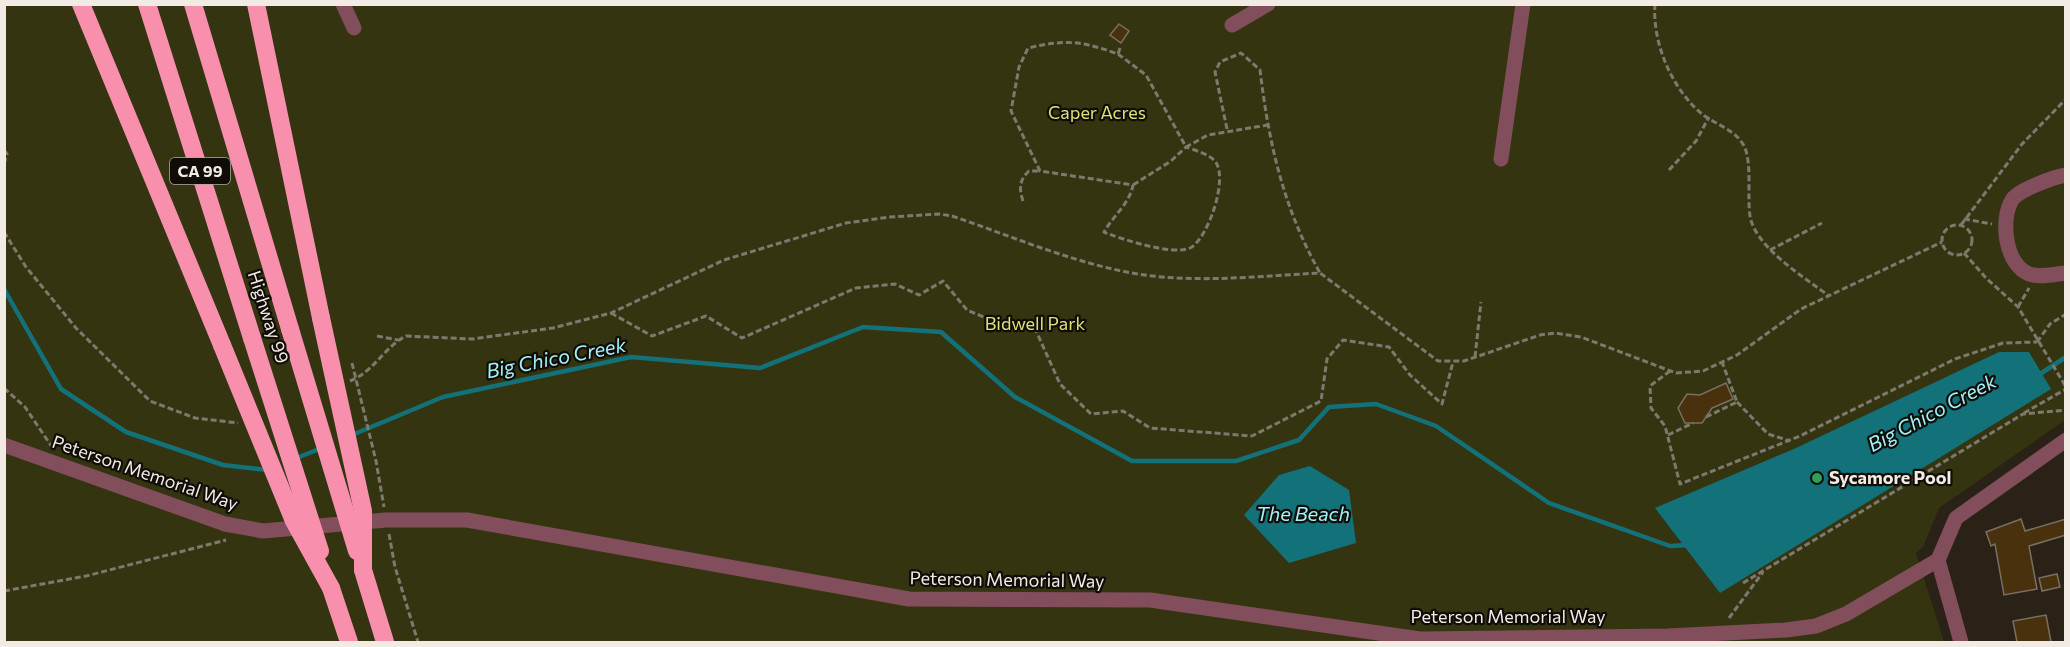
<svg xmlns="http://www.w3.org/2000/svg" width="2070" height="647" font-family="Commissioner,sans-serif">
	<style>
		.green { fill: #343510 }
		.water { fill: #127179 }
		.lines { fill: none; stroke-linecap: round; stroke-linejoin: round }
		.stream { stroke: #127179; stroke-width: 4.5 }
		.building { fill: #4a310e; stroke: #796f63; stroke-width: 1.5 }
		.path { stroke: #7f786e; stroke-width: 3; stroke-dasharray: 6 3; stroke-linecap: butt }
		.minor { stroke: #824e5c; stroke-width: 15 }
		.highway { stroke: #f78fad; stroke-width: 18 }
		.highway-bridge { stroke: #f78fad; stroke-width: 18 }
		.leisure-dot { fill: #2e9e5b; stroke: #100c08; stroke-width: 2 }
		.labels { text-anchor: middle; stroke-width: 4.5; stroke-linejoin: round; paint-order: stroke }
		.shield { fill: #100c08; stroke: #aea8a2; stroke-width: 1.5 }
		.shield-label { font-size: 16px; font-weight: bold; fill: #f1ebe4 }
		.park-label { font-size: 18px; fill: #dee276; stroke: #100c08 }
		.street-label { font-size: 18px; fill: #f1ebe4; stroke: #100c08 }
		.poi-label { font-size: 18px; font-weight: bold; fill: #f1ebe4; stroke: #100c08; text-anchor: start }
		.water-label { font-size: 20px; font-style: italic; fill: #a1f1f9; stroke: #100c08 }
	</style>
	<rect width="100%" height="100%" fill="#2a2217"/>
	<path class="green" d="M4 5H2065V420L1939 508 1923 547 1916 553 1944 642H5Z"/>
	<g class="water">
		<path d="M1999 352H2029L2051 389 1720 593 1655 508 1796 448Z"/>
		<path d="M1310 466 1349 490 1356 543 1289 563 1244 515 1279 475Z"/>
	</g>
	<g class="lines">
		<g class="stream">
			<path d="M4 289 61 389 126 432 223 465 267 470"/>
			<path d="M2037 376 2066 357"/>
			<path d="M352 435 443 397 631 357 760 368 863 327 941 332 1015 397 1132 461H1236L1299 440 1329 407 1376 404 1436 426 1549 503 1670 546 1688 545"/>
			<path d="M294 459 322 448"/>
		</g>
	</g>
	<g class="building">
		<path d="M1119 24 1129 31 1121 43 1110 35Z"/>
		<path d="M1726 383 1733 399 1712 408 1702 423H1685L1678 408 1687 394 1700 395Z"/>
		<path d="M2021 519 2025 531 2066 519V535L2029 546 2037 589 2004 595 1995 544 1991 546 1986 532Z"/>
		<path d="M2057 574 2060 587 2042 591 2039 578Z"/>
		<path d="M2046 615 2051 642H2017L2013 621Z"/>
	</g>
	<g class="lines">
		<g class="path">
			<path d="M1655 4C1652 43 1672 89 1702 114 1716 125 1737 130 1745 148 1752 166 1747 197 1750 216 1755 247 1805 278 1829 296"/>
			<path d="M1120 48 1118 54C1081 41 1067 39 1028 48L1019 67 1011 111 1040 171 1133 185C1130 203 1113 216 1104 232 1121 239 1173 256 1190 248 1208 239 1229 178 1215 161 1209 154 1194 150 1186 147L1171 161 1133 185"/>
			<path d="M1118 54 1146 75 1186 147 1208 135 1268 125"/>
			<path d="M1227 129 1215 72 1220 62 1241 53 1260 70C1269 144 1283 207 1320 273"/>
			<path d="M4 150 7 154 4 164"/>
			<path d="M1669 170 1696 141 1709 117"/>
			<path d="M1023 201C1019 189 1019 180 1029 171H1040"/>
			<path d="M1964 219 1992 224"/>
			<circle cx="1957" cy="240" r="15"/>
			<path d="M1961 225 2022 144 2066 99"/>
			<path d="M4 232 26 267 76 328 150 401 195 418 238 423"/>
			<path d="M1770 250 1822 223"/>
			<path d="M1964 253 1986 278 2018 307 2066 387"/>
			<path d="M2018 307 2029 288"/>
			<path d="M611 313 652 336 706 316 742 338 856 288 895 284 919 295 943 281 967 310 1015 330 1033 324 1060 384 1091 414 1123 411 1150 428 1252 436 1321 401 1327 359 1343 340 1389 347 1410 375 1442 404 1453 362"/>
			<path d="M377 336 398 340"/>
			<path d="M2037 342 2050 324 2066 314"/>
			<path d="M1475 357 1481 302"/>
			<path d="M352 363 376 461 384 507"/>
			<path d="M1670 371 1650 386 1651 408 1665 426 1680 484 1800 436 1955 359 2003 343 2037 342"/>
			<path d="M350 381C375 371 384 347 406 336L472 339 553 328 611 313 724 260 846 223 890 217 939 214 952 216C1011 236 1071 262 1132 273 1193 284 1259 276 1320 273L1438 361H1464L1540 335 1555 333 1581 337 1676 373 1703 371 1737 355 1801 309 1942 242"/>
			<path d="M4 388 25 407 52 447"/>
			<path d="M1737 402 1768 434 1790 441"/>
			<path d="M2024 413 2066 389"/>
			<path d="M1706 417 1737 402 1722 362"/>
			<path d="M1668 435 1693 423"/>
			<path d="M389 534 395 567 418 642"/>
			<path d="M1743 583 2023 414 2066 410"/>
			<path d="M4 591 86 576 226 540"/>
			<path d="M1729 618 1763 572"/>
		</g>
		<g class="minor">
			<path d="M343 4 354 28"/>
			<path d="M1232 25 1268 4"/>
			<path d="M1501 159 1523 4"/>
			<path d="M2066 175C2054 177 2018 190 2012 200 2000 220 2005 264 2029 274 2040 278 2054 274 2066 273"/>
			<path d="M4 445 225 524 263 531 386 520H467L909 599 1150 600 1420 639 1668 636 1786 630 1816 626 1846 614 1938 560"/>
			<path d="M1961 642 1938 560 1956 518 2066 440"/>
		</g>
		<g class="highway">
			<path d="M81 4 222 345"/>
			<path d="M147 4 252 338"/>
			<path d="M193 4 290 329"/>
			<path d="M256 4 321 318"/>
			<path d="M363 570 385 642"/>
			<path d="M331 588 349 642"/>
		</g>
		<g class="highway-bridge">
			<path d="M321 318 363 511V570"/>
			<path d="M290 329 357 551"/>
			<path d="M252 338 320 551"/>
			<path d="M222 345 294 521 331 588"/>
		</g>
	</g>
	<circle class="leisure-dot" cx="1817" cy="478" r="6"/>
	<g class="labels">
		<rect class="shield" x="170" y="158" width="60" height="26" rx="4.5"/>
		<g class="shield-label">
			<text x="200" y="177">CA 99</text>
		</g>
		<g class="park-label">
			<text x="1097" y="119">Caper Acres</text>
			<text x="1035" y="330">Bidwell Park</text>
		</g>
		<g class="street-label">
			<text transform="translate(268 317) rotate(72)" y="6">Highway 99</text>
			<text transform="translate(145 473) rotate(19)" y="6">Peterson Memorial Way</text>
			<text transform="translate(1007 580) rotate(1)" y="6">Peterson Memorial Way</text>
			<text x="1508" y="623">Peterson Memorial Way</text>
		</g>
		<g class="poi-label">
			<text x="1829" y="484">Sycamore Pool</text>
		</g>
		<g class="water-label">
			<text transform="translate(556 358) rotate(-11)" y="7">Big Chico Creek</text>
			<text transform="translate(1932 413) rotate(-28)" y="7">Big Chico Creek</text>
			<text x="1303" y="521">The Beach</text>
		</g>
	</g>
	<rect width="2070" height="647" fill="none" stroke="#f1ebe4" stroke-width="12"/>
</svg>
